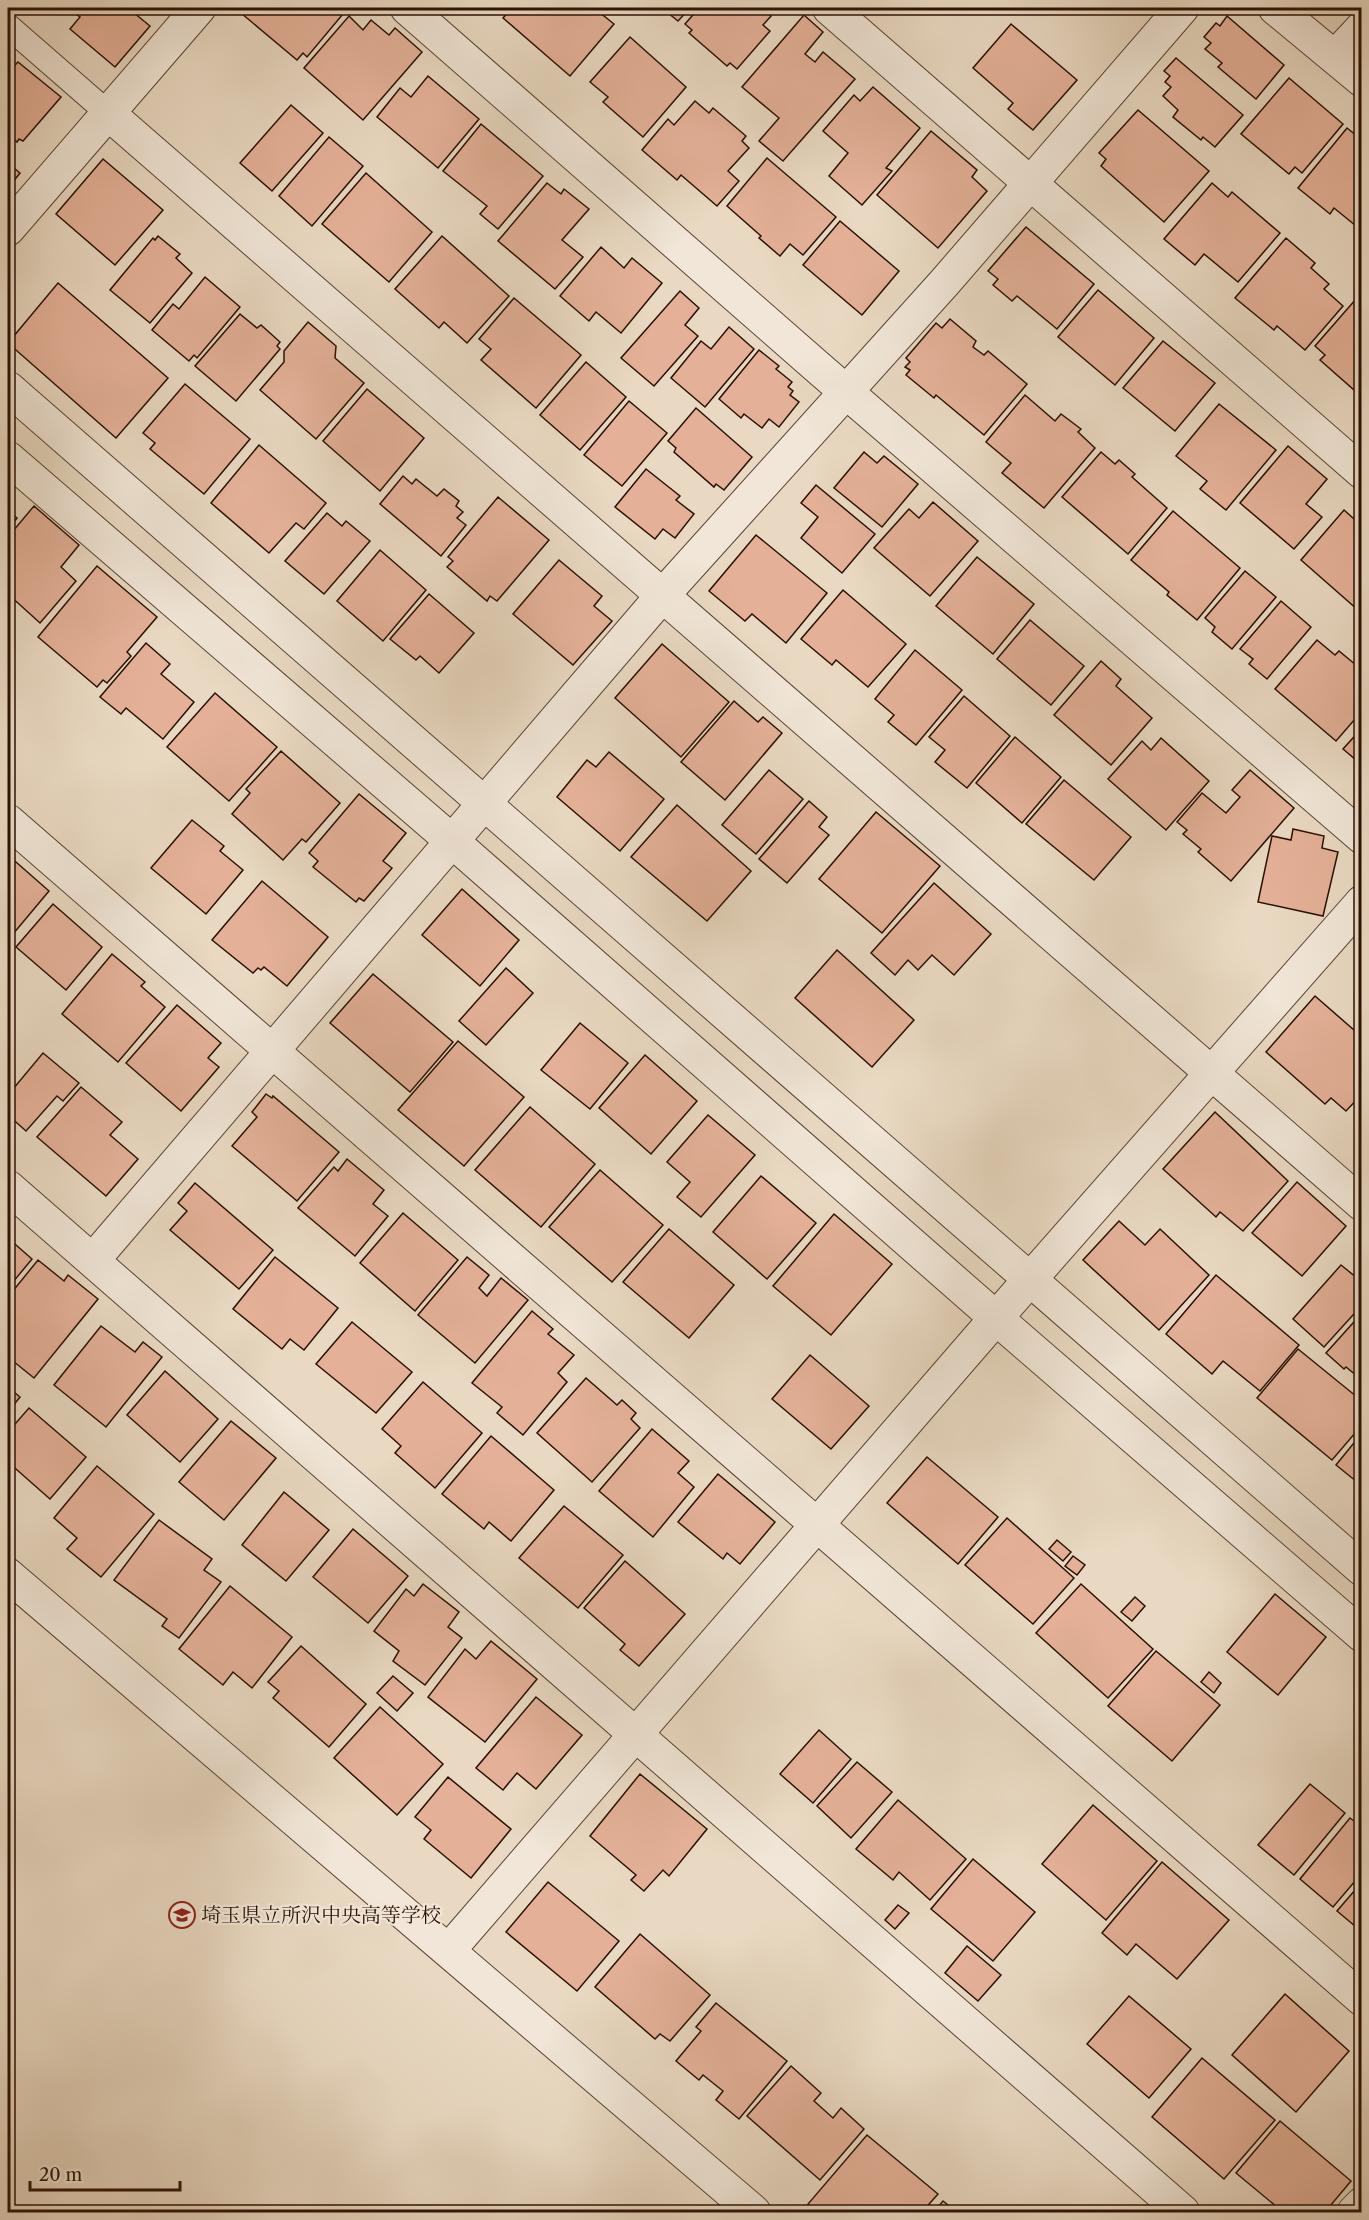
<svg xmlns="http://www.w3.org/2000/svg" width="1369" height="2220" font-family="'Libre Caslon Text','Noto Serif JP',serif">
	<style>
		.building { fill: #e4b198; stroke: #2a1104; stroke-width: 1.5 }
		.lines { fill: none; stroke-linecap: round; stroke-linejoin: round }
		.service-casing { stroke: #5a4334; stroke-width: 26 }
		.minor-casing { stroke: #5a4334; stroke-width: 35 }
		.service { stroke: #f1e6d7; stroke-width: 24 }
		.minor { stroke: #f1e6d7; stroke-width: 33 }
		.labels { text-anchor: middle; stroke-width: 4.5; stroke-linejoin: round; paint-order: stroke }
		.poi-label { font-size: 20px; fill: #2a1104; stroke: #f1e6d7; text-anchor: start }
	</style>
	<rect width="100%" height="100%" fill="#e9d9c2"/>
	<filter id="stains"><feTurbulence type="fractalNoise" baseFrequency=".00333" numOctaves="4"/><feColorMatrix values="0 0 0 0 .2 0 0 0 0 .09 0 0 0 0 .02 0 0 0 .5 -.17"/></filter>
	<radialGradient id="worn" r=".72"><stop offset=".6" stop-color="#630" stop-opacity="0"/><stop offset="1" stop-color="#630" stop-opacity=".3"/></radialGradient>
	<g class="building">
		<path d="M67 8H128L150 26 115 67 70 29 80 17Z"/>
		<path d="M235 8H348L307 57 303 53 297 60Z"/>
		<path d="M512 8H594L614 24 570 76 503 18Z"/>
		<path d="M662 8H690L678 21Z"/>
		<path d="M699 8H761L771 16 763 25 770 31 737 69 730 63 727 66 689 33 692 30 685 24Z"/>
		<path d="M804 15 823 32 805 54 815 62 823 52 855 79 783 161 759 141 779 118 742 87Z"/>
		<path d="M349 16 363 30 371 20 389 35 395 28 422 52 363 120 304 68Z"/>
		<path d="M1227 16 1284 65 1256 99 1218 67 1222 63 1205 49 1211 43 1204 37 1216 23 1220 26Z"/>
		<path d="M1011 24 1077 80 1033 130 1008 109 1013 103 973 68Z"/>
		<path d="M630 37 686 87 643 137 603 102 608 97 590 82Z"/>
		<path d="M1176 58 1243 115 1215 147 1203 137 1201 140 1173 117 1178 110 1163 96 1171 87 1165 82 1170 76 1164 71Z"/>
		<path d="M8 62 13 67 18 62 61 97 23 141 19 139 17 142 8 134Z"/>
		<path d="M428 76 479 119 438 168 377 117 400 88 411 97Z"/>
		<path d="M1289 78 1343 124 1302 173 1295 167 1289 174 1241 134Z"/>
		<path d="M873 87 920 128 886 168 892 171 862 205 829 176 848 153 823 131 854 95 860 101Z"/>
		<path d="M695 101 709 113 713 108 746 136 742 141 749 148 728 171 739 181 717 206 681 175 677 180 642 150 668 119 674 125Z"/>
		<path d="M291 105 323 133 272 191 240 163Z"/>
		<path d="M1138 110 1209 171 1164 222 1101 166 1106 159 1099 153Z"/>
		<path d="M481 124 543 176 498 229 480 214 487 206 443 171Z"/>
		<path d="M1347 128 1362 140 1361 230 1334 208 1330 214 1298 188Z"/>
		<path d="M931 131 977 170 972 177 987 191 938 248 877 195Z"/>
		<path d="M329 137 363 166 312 226 279 196Z"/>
		<path d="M767 158 836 217 803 255 790 244 780 256 759 238 761 236 727 206Z"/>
		<path d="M103 159 163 210 115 265 56 214Z"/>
		<path d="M8 163 20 173 8 188Z"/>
		<path d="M366 173 432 232 389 282 322 224Z"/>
		<path d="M547 183 561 194 564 189 589 209 562 240 583 257 555 289 498 241Z"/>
		<path d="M1212 183 1228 197 1232 192 1280 233 1238 282 1204 254 1195 265 1164 239Z"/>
		<path d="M840 221 899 271 862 315 803 265Z"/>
		<path d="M1026 227 1094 284 1057 329 1017 296 1012 301 993 285 998 279 988 271Z"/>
		<path d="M158 236 180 254 176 258 192 273 150 323 110 290 153 238 155 240Z"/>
		<path d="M442 236 509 296 467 343 444 322 439 328 395 289Z"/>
		<path d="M1286 238 1315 263 1311 268 1329 284 1324 289 1343 306 1305 350 1277 326 1274 330 1235 298Z"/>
		<path d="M601 247 624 268 632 258 662 283 621 333 596 312 589 321 560 296Z"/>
		<path d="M205 277 240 307 197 358 194 355 189 361 152 330 173 304 179 309Z"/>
		<path d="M58 283 168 378 116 438 8 343Z"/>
		<path d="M1098 290 1154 338 1115 385 1058 337Z"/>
		<path d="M680 291 699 308 685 325 698 336 654 386 621 358Z"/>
		<path d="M514 298 581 355 536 408 481 360 491 349 479 339Z"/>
		<path d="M1356 299 1362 304V397L1320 360 1325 355 1315 346Z"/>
		<path d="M240 314 257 328 261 325 280 342 277 346 280 349 236 401 195 366Z"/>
		<path d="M950 319 976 341 973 347 984 355 988 351 1027 384 984 435 936 395 934 398 906 375 910 370 905 367 910 362 906 358 936 323 942 328Z"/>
		<path d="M308 322 336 346 335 358 364 383 316 439 260 390 284 362V351Z"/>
		<path d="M729 327 754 349 705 407 671 378 701 341 711 349Z"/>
		<path d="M1163 341 1215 383 1175 431 1123 388Z"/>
		<path d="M759 350 779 366 776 369 792 382 788 387 793 391 790 395 799 402 779 427 769 419 762 428 744 414 741 418 719 399Z"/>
		<path d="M586 362 626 397 580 450 540 415Z"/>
		<path d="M185 384 250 439 204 494 150 449 155 443 143 433Z"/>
		<path d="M367 389 424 438 380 491 323 441Z"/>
		<path d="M1025 395 1055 421 1061 414 1081 429 1078 432 1095 448 1044 508 1002 473 1011 463 986 442Z"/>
		<path d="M629 401 667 433 622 486 584 455Z"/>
		<path d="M1219 404 1276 450 1226 510 1200 489 1207 481 1176 456Z"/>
		<path d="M696 408 752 457 724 490 716 484 714 487 674 452 676 448 668 441Z"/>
		<path d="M259 445 326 503 304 529 296 523 269 553 211 503Z"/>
		<path d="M1288 446 1327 479 1306 504 1322 517 1294 549 1240 503Z"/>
		<path d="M864 452 877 463 884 456 918 484 882 527 834 488Z"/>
		<path d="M1101 452 1115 464 1119 460 1135 474 1132 477 1167 508 1128 554 1062 497Z"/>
		<path d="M646 469 680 496 676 500 694 514 675 538 663 529 655 539 615 507Z"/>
		<path d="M403 476 412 484 416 479 437 496 444 489 459 501 456 506 463 512 457 518 466 525 441 556 380 504Z"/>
		<path d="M816 485 875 534 842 573 801 538 818 517 801 503Z"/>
		<path d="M498 497 549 540 497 601 490 596 487 601 447 567 453 561 448 557Z"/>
		<path d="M933 502 978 541 930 596 874 548 909 509 919 518Z"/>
		<path d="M34 506 79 545 61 567 76 581 40 623 8 594V537Z"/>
		<path d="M8 510 17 518 8 530Z"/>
		<path d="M1344 510 1362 526V606L1358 610 1301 560Z"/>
		<path d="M1173 511 1240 568 1197 620 1167 595 1169 592 1131 560Z"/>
		<path d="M327 513 342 526 346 521 370 541 324 594 285 561Z"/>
		<path d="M756 535 827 593 786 643 752 614 745 621 709 591Z"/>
		<path d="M380 550 426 590 383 641 337 601Z"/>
		<path d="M977 557 1034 604 993 654 936 606Z"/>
		<path d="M559 560 602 596 594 606 612 621 573 665 513 614Z"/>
		<path d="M97 566 157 617 127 652 131 656 107 683 103 680 97 687 38 637Z"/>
		<path d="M1245 571 1276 597 1232 649 1212 632 1215 627 1205 618Z"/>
		<path d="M843 590 906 644 868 687 836 660 832 665 801 639Z"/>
		<path d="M429 594 474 633 439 673 420 656 416 660 390 639Z"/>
		<path d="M1281 601 1311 627 1267 679 1249 664 1253 659 1240 649Z"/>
		<path d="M1030 620 1084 666 1051 705 997 659Z"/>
		<path d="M1317 640 1335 655 1339 651 1362 670V711L1336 741 1275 689Z"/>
		<path d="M146 643 170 664 161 674 194 702 163 739 126 708 121 714 100 697Z"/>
		<path d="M662 644 729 702 681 757 615 698Z"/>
		<path d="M915 650 962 690 916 745 888 722 894 715 875 699Z"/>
		<path d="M1101 661 1121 679 1116 686 1152 718 1111 765 1054 715Z"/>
		<path d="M215 693 277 747 229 801 167 747Z"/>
		<path d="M964 696 1010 736 967 788 935 762 945 750 929 737Z"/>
		<path d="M734 701 758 722 763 717 782 733 725 800 681 762Z"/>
		<path d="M1362 728V765L1343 749Z"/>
		<path d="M1015 737 1061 777 1022 823 976 783Z"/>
		<path d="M1161 738 1209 781 1166 830 1108 779 1142 741 1151 750Z"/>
		<path d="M281 751 340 803 306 842 302 839 283 860 232 814 250 793 246 789Z"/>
		<path d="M609 752 664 799 620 851 557 797 587 760 596 767Z"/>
		<path d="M769 770 803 799 756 854 722 825Z"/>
		<path d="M1250 770 1294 808 1231 881 1198 852 1201 849 1183 834 1187 830 1177 822 1202 793 1226 813 1240 797 1232 790Z"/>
		<path d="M1064 780 1131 837 1094 880 1026 824Z"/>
		<path d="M359 794 406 833 383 861 392 868 364 901 359 898 356 902 313 867 318 861 309 853Z"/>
		<path d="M809 801 827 817 819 827 829 835 787 883 759 859Z"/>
		<path d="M677 805 751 871 707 921 631 857Z"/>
		<path d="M876 812 940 866 882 933 819 879Z"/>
		<path d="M192 820 224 846 220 851 243 870 206 914 151 868Z"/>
		<path d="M1293 829 1324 836 1322 848 1338 852 1323 916 1258 902 1272 836 1291 840Z"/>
		<path d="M8 855 49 891 8 940Z"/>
		<path d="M262 881 328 937 287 986 264 967 261 970 258 968 253 973 212 940Z"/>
		<path d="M934 883 991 934 954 975 932 955 918 970 908 960 895 975 871 953Z"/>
		<path d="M462 889 519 940 480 986 422 935Z"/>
		<path d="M53 904 102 947 66 990 16 947Z"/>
		<path d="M837 950 914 1020 872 1067 795 998Z"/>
		<path d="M112 954 145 982 141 986 165 1007 118 1062 62 1014Z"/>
		<path d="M506 968 533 993 486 1045 459 1021Z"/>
		<path d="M373 974 453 1042 410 1092 330 1023Z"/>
		<path d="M1315 996 1362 1037V1094L1346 1111 1331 1098 1325 1104 1266 1052Z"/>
		<path d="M177 1005 221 1043 208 1058 219 1067 181 1111 126 1063Z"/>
		<path d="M580 1023 628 1063 590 1109 541 1070Z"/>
		<path d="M458 1041 524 1097 464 1166 398 1110Z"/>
		<path d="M43 1053 79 1083 63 1101 57 1096 26 1131 8 1115V1095Z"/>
		<path d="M645 1055 697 1101 651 1154 599 1108Z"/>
		<path d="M81 1087 122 1122 110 1135 138 1159 106 1196 37 1137Z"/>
		<path d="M266 1094 272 1098 273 1096 339 1152 297 1201 232 1146 257 1117 252 1112Z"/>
		<path d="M530 1107 595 1164 541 1227 475 1170Z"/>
		<path d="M1215 1112 1288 1181 1243 1231 1220 1212 1216 1217 1163 1169Z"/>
		<path d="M708 1115 755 1155 701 1217 677 1197 690 1182 667 1162Z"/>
		<path d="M347 1159 384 1190 373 1204 388 1216 355 1256 298 1208 334 1167 338 1171Z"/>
		<path d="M600 1170 663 1225 612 1282 549 1227Z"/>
		<path d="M761 1176 816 1223 767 1279 713 1232Z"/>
		<path d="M1297 1182 1346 1226 1302 1276 1252 1233Z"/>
		<path d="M195 1183 273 1250 239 1289 170 1230 187 1211 178 1203Z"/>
		<path d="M403 1213 458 1260 415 1311 360 1263Z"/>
		<path d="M834 1214 892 1264 831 1335 773 1286Z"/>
		<path d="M1119 1221 1145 1245 1160 1229 1209 1275 1159 1330 1083 1260Z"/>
		<path d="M669 1229 734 1285 689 1338 623 1282Z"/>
		<path d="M8 1238 32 1259 8 1288Z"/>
		<path d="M275 1257 338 1308 304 1350 290 1339 282 1349 233 1309Z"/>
		<path d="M467 1257 489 1275 479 1288 487 1296 501 1278 528 1300 475 1363 418 1315Z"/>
		<path d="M38 1260 64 1281 68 1275 98 1299 34 1378 8 1357V1297Z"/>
		<path d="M1341 1265 1362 1282V1295L1360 1298 1362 1305 1324 1347 1293 1319Z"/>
		<path d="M1216 1275 1299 1345 1260 1391 1223 1361 1212 1374 1166 1334Z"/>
		<path d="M532 1311 553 1329 548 1334 574 1355 558 1373 567 1382 523 1435 497 1413 502 1407 472 1383Z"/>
		<path d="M1362 1313V1371L1357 1376 1346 1367 1344 1369 1326 1353Z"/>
		<path d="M352 1322 412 1372 376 1413 316 1364Z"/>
		<path d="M101 1326 135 1352 143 1342 162 1357 106 1427 54 1385Z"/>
		<path d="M1298 1349 1362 1401V1425L1332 1460 1257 1398Z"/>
		<path d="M810 1355 869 1406 831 1449 772 1399Z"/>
		<path d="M165 1371 218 1419 180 1462 127 1415Z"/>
		<path d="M586 1378 617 1405 622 1400 636 1413 631 1419 640 1428 592 1482 537 1433Z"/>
		<path d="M423 1382 482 1433 435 1488 395 1453 401 1446 382 1429Z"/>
		<path d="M8 1387 20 1397 8 1412Z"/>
		<path d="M29 1408 86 1457 50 1499 8 1462V1432Z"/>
		<path d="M231 1421 276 1458 224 1520 179 1482Z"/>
		<path d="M652 1429 689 1461 678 1473 694 1487 653 1537 599 1491Z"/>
		<path d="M1362 1433V1486L1336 1465Z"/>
		<path d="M491 1436 554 1490 511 1541 489 1522 484 1529 442 1494Z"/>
		<path d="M927 1457 998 1517 958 1564 887 1503Z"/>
		<path d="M97 1466 154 1514 101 1577 67 1549 77 1538 54 1518Z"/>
		<path d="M718 1474 775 1522 740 1564 727 1553 723 1559 678 1522Z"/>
		<path d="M284 1492 329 1530 286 1581 242 1545Z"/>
		<path d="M564 1506 623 1555 578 1608 519 1558Z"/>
		<path d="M1007 1518 1074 1578 1033 1624 965 1565Z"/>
		<path d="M159 1520 212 1559 204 1570 221 1582 179 1638 162 1626 167 1619 114 1580Z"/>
		<path d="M353 1529 408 1576 368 1623 313 1577Z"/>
		<path d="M1057 1540 1071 1552 1063 1561 1049 1549Z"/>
		<path d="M1073 1556 1085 1565 1077 1575 1065 1566Z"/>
		<path d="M625 1561 685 1614 639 1666 620 1650 625 1644 584 1608Z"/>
		<path d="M423 1584 459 1612 448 1627 462 1638 425 1685 393 1661 399 1651 374 1631 406 1589 414 1596Z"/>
		<path d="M1081 1584 1153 1649 1108 1698 1036 1633Z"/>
		<path d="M230 1586 292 1637 252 1688 233 1672 223 1685 179 1649Z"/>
		<path d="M1275 1594 1326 1637 1278 1695 1227 1652Z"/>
		<path d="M1135 1597 1145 1606 1132 1621 1121 1612Z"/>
		<path d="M491 1641 537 1679 485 1742 428 1697 465 1649 476 1659Z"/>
		<path d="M301 1646 366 1704 329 1747 273 1698 279 1691 268 1682Z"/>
		<path d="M1156 1651 1220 1705 1172 1761 1108 1706Z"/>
		<path d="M1209 1672 1221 1683 1214 1693 1201 1682Z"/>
		<path d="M393 1676 413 1693 397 1711 377 1693Z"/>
		<path d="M536 1697 582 1735 536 1789 517 1773 503 1790 476 1768Z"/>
		<path d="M380 1707 443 1764 397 1815 334 1758Z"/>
		<path d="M819 1730 851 1759 813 1803 780 1774Z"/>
		<path d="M857 1762 892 1792 851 1838 817 1806Z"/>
		<path d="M640 1774 707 1829 669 1876 663 1870 644 1891 631 1880 636 1875 590 1836Z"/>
		<path d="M448 1777 511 1829 471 1878 424 1839 431 1830 415 1817Z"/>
		<path d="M1310 1784 1345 1813 1294 1875 1258 1845Z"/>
		<path d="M898 1800 966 1859 930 1900 899 1872 893 1880 856 1849Z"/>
		<path d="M1093 1805 1157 1861 1106 1920 1042 1864Z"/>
		<path d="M1350 1818 1362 1827V1873L1333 1907 1300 1879Z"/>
		<path d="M973 1859 1035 1912 993 1961 931 1909Z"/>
		<path d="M1162 1862 1229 1920 1177 1979 1136 1944 1127 1955 1102 1933Z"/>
		<path d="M548 1882 619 1941 577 1991 506 1932Z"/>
		<path d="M1362 1882V1932L1337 1911Z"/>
		<path d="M898 1905 909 1913 895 1929 885 1920Z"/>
		<path d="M640 1934 710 1995 670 2041 660 2034 655 2039 595 1987Z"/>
		<path d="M967 1946 1001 1975 978 2001 945 1973Z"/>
		<path d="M1285 1994 1349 2051 1296 2112 1232 2055Z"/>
		<path d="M1129 1996 1191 2049 1149 2098 1087 2044Z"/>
		<path d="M716 2003 787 2061 739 2119 716 2100 723 2091 703 2075 699 2080 676 2061 701 2031 696 2027Z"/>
		<path d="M1202 2058 1275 2120 1224 2179 1152 2117Z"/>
		<path d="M791 2066 821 2093 814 2101 833 2118 841 2108 864 2129 820 2180 747 2116Z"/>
		<path d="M1280 2121 1351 2181 1325 2212H1283L1236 2173Z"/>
		<path d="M867 2135 938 2194 922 2212H819L808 2204Z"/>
		<path d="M943 2201 957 2212H934Z"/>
	</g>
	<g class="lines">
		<defs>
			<path id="service" d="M8 26 109 114"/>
			<g id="minor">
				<path d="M407 8 822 371 1362 837"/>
				<path d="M829 8 1362 472"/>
				<path d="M1275 8 1362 80"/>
				<path d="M1335 57 1362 28"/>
				<path d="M109 114 1362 1204"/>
				<path d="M8 229 199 8"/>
				<path d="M8 388 1362 1569"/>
				<path d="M8 458 452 841 996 1318 1362 1635"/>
				<path d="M8 821 1362 1999"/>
				<path d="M8 1187 1183 2212"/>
				<path d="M93 1260 662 596 945 282 1182 8"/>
				<path d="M8 1575 754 2212"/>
				<path d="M449 1950 996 1318 1362 902"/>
				<path d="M1354 2212 1362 2204"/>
			</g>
		</defs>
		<use href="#service" class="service-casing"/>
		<use href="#minor" class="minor-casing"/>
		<use href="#service" class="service"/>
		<use href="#minor" class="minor"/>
	</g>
	<defs>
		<symbol id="school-ring" viewBox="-11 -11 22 22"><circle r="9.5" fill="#f1e6d7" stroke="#8f2418" stroke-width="1.5"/><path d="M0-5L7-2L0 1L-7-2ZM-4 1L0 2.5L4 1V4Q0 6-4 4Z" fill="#8f2418"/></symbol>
	</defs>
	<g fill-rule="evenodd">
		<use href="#school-ring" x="167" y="1900" width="30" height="30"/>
	</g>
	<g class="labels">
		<g class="poi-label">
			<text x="201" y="1922">埼玉県立所沢中央高等学校</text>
		</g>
	</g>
	<rect width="1369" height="2220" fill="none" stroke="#e9d9c2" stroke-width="30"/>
	<rect x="9" y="9" width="1351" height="2202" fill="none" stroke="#2a1104" stroke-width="3"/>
	<rect x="15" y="15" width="1339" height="2190" fill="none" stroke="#2a1104" stroke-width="1.5"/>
	<path d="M30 2181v9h150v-9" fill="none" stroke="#2a1104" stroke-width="3"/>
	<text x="39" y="2181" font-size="18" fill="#2a1104" stroke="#f1e6d7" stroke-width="4.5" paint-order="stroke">20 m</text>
	<rect width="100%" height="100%" filter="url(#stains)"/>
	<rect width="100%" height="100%" fill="url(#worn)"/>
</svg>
